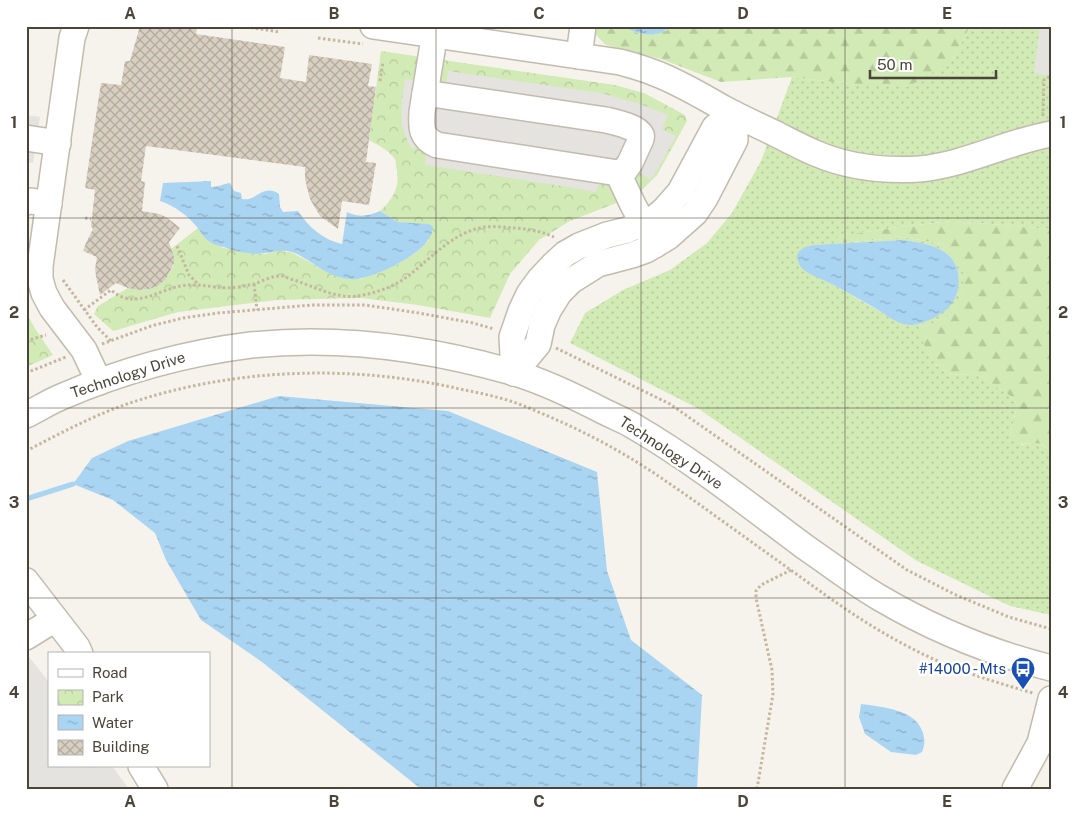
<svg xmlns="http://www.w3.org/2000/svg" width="1077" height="815" font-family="'Public Sans',sans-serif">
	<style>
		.grass { fill: url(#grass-dots); fill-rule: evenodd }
		.forest { fill: url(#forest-firs) }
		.park { fill: url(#park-crowns) }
		.parking { fill: #e5e3e0 }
		.water { fill: url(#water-ripples) }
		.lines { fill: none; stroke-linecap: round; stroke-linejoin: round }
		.stream { stroke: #a9d4f2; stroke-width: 5 }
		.building { fill: url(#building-cross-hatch) }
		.minor-casing { stroke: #c2bbae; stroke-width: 28 }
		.path { stroke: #c4b79f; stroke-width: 3; stroke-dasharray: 2.5 2.5; stroke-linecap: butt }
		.minor { stroke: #fff; stroke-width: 25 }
		.grid { fill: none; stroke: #4b4439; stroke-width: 1; stroke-opacity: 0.55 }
		.labels { text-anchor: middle; stroke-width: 5; stroke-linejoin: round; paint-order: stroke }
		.street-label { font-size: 15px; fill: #4b4439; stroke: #fff }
		.transit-label { font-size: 15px; fill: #164399; stroke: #fff; text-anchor: end }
		.neatline { fill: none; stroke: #4b4439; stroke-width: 2 }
		.grid-label { font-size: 16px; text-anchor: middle; font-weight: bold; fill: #4b4439 }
	</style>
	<defs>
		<pattern id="grass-dots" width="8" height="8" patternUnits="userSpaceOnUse" patternTransform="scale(1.25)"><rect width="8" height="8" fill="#d2eab5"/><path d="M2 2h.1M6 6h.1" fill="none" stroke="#b6ca9c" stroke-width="1.8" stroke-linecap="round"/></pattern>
		<pattern id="forest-firs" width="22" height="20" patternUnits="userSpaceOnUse" patternTransform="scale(1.25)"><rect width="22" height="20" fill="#d2eab5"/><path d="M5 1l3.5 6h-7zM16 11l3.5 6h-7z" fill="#b6ca9c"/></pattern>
		<pattern id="park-crowns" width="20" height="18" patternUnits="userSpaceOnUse" patternTransform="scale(1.25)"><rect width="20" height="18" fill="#d2eab5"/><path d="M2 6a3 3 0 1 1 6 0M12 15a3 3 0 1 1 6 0" fill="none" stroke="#b6ca9c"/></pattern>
		<pattern id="water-ripples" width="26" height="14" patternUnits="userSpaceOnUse" patternTransform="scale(1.25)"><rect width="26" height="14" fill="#a9d4f2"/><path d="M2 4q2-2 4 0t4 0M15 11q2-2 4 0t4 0" fill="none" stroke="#8caec5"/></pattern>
		<pattern id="building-cross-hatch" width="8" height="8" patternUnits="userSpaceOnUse" patternTransform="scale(1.25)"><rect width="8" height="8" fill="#d8cfc1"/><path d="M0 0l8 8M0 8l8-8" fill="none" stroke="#b1aa9e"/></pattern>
	</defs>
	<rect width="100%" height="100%" fill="#f6f3ec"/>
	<path class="grass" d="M970 26H1051V229L952 221 900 227 839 236 837 238 840 243 904 237 942 244 957 258 963 272V286L957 304 950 316 922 328 929 352 935 364 947 373 958 375 971 374 982 377 1012 397 1017 406 1010 435 1022 445C1033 442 1043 442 1051 452V615L1010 606 917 561 699 409 570 343 585 313 623 290 670 270 707 243 732 213 761 161 792 77 859 85 952 61ZM904 240C923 243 948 246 956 266 958 270 958 274 959 278L931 319 920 324 908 325 895 320 841 289 816 275 805 271 813 245Z"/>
	<g class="forest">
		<path d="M596 26H623L640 34 666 31 671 26H970L952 61 908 87 859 85 792 77 721 82 661 59 606 45 594 33Z"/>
		<path d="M952 221 1051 229V400L1048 409 1051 413V452C1039 437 1029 447 1015 443L1010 435 1017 406 1012 397 982 377 971 374 958 375 947 373 935 364 920 337 922 328 950 316 957 304 963 286V272L956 258 942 244 904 237 840 243 837 241V238L839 236 900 227Z"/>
	</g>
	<g class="park">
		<path d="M381 51 615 85 644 93 685 115 687 121 657 175 637 195 570 221 539 240 510 274 490 318 418 305 361 298 277 300 178 312 113 331 94 314 98 306 128 288C145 292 161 290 170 272 172 269 174 265 174 261 173 257 172 253 171 249L198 228 207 240 224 248 243 252 264 254 279 251 291 252 331 274 343 278 361 279 396 265 414 254 429 240 408 223 398 222 380 211C394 198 401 185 396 166 396 163 396 160 394 158 390 151 376 144 369 140Z"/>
		<path d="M26 313 36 330 53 355 26 367Z"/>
	</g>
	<g class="parking">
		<path d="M1040 26H1051V76L1034 73Z"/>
		<path d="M448 71 601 93 640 104 668 115 662 129 676 136 656 172 650 180 639 172 600 178 596 192 568 187 425 165 427 147 423 143 412 149 408 142 402 126 401 108 405 79 446 85Z"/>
		<path d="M26 115 40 117 33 163 26 162Z"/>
		<path d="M26 653 49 682V766H112L129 789H26Z"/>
	</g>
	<g class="water">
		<path d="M623 26H671C658 39 637 35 623 26Z"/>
		<path d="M211 181V187C218 187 223 184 230 183L234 191 241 193 242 199C256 202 263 183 279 194L280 207 283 212 298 211C308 227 324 240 342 244L347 212C359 218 368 216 380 211L398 222 429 224 433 227C433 250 382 274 362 278 356 280 348 279 343 278 323 274 309 258 292 252 283 249 274 252 265 253 252 255 236 252 224 247 218 246 210 243 206 239 203 236 200 231 197 227 187 215 175 206 160 201L163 183Z"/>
		<path d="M904 240C923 243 948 246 956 266 961 278 959 293 952 303 945 314 922 326 909 325 897 324 885 314 875 308 859 299 844 290 828 282 822 279 808 274 804 270 801 268 799 264 798 261 794 250 805 247 813 245Z"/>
		<path d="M279 396 448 411 597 472 607 571 631 640 702 695 697 789H421L262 662 201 620 166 560 155 533 113 500 73 484 92 458 128 441Z"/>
		<path d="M861 704C882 707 916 709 923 733 925 741 925 744 922 752L916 755 891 752 865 734 859 717Z"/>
	</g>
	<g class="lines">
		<path class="stream" d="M26 499 73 484"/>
	</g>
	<path class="building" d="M140 26H187L197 28 196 34 285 47 280 78 306 82 309 55 372 64 368 86 376 87 366 162 376 163 369 205 342 201 338 229 320 216 310 199 305 179V167L146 146 141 181 145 182 142 211 159 214 166 217 180 228 169 242 174 257V263L166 279 158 286 149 289 138 290 128 288 116 283 100 295 96 276 95 269 97 257 83 251 86 243 93 229 91 226 95 190 85 188 101 83 121 85 125 61H130Z"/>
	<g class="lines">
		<defs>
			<g id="minor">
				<path d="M76 26 72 38 40 266V279L44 293 52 308 84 350 99 382"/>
				<path d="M373 26 620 62C631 65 642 68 652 72 677 81 700 95 723 108 740 117 757 125 774 133 788 140 801 147 815 153 847 167 885 171 919 169 965 165 1006 142 1051 134"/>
				<path d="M436 26 422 112C421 128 421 138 437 145L618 173 633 205 655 245"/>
				<path d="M579 56 583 26"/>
				<path d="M425 93 606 120C614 122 638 127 641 135 642 136 641 138 641 139L630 163 625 170 618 173"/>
				<path d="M26 138 58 143"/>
				<path d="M26 202 31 201 49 204"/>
				<path d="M514 373 512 337 521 311 529 294 540 279 554 264 565 254 579 246 607 235 627 230 643 223 656 217 665 209 680 192 715 127 734 114"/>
				<path d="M514 373 538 344 542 325 549 309 559 293 571 281 598 264 632 255 646 250 668 237 695 213 705 198 735 140 734 114"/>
				<path d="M26 415C38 409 49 402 61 397 121 371 186 353 251 345 338 336 428 348 512 372 543 381 576 397 605 412 615 417 626 421 635 427 695 462 750 506 805 547 830 564 854 583 880 598 933 629 991 653 1051 668"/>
				<path d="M26 581 77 647 80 654"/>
				<path d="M26 637 55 619"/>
				<path d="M141 766 155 789"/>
				<path d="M1015 789 1040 743 1051 699"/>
			</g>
		</defs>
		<use href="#minor" class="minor-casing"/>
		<g class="path">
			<path d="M241 26 280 32"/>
			<path d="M318 38 363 44"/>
			<path d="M380 81 383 62"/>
			<path d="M1043 116 1044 80 1051 76"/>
			<path d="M85 218 91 219"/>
			<path d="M177 246 189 275 199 285"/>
			<path d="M63 280 97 327 111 341"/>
			<path d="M254 284 257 310"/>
			<path d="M84 310 111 290C137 313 162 285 190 285 206 284 221 290 239 287 244 286 249 285 254 284 263 281 273 275 283 276 286 277 290 279 294 280 316 287 339 301 363 295 379 292 395 286 408 276 429 260 450 236 476 229 488 225 502 227 514 228 528 229 541 231 554 237"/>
			<path d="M26 341 46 335"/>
			<path d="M102 344 151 326 183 318 218 313 312 305H365L419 313 473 323 494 329"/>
			<path d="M556 348 670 404 907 570 956 595 1009 617 1051 629"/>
			<path d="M26 373 66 357"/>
			<path d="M26 451C59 434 92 416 127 404 233 368 351 364 460 389 480 393 500 397 519 404 562 421 604 441 643 466 659 476 674 487 689 497 728 525 767 553 806 581 839 605 872 628 909 647 948 668 991 681 1033 693"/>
			<path d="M757 789 773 694 772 670 756 598V591L761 585 791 570"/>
		</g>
		<use href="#minor" class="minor"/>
	</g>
	<path class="grid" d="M232 26V789M436 26V789M641 26V789M845 26V789M26 218H1051M26 408H1051M26 598H1051"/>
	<defs>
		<symbol id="bus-pin" viewBox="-11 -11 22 30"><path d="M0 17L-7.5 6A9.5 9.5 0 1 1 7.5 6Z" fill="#1a4fb4" stroke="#fff"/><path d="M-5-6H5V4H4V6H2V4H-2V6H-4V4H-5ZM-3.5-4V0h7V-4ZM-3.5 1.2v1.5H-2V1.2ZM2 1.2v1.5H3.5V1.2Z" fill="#fff"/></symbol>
	</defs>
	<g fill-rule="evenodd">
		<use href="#bus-pin" x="1009" y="655" width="28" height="38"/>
	</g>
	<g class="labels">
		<g class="street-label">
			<text transform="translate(128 375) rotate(-18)" y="5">Technology Drive</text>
			<text transform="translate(671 453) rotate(33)" y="5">Technology Drive</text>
		</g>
		<g class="transit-label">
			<text x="1006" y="674">#14000 - Mts</text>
		</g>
	</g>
	<rect width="1077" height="815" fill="none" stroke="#ffffff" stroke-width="55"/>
	<rect x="48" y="652" width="162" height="115" fill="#ffffff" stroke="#b7b4b0"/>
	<rect x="58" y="669" width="25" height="8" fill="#ffffff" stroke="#b7b4b0"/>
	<text x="92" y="678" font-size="15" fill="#4b4439">Road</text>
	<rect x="58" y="690" width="25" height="15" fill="url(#park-crowns)" stroke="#b7b4b0"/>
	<text x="92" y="702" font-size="15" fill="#4b4439">Park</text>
	<rect x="58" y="715" width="25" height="15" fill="url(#water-ripples)" stroke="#b7b4b0"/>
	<text x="92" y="728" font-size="15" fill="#4b4439">Water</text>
	<rect x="58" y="740" width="25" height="15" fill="url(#building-cross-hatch)" stroke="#b7b4b0"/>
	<text x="92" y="752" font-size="15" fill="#4b4439">Building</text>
	<path d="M870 70v8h126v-8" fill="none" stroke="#4b4439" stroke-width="2.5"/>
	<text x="877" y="70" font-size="15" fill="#4b4439" stroke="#ffffff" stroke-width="4" paint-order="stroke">50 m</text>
	<rect x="28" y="28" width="1022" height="760" class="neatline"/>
	<g class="grid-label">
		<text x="130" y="19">A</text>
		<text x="334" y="19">B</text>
		<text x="539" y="19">C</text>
		<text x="743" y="19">D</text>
		<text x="947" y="19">E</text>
		<text x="14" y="128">1</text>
		<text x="1063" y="128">1</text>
		<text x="14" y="318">2</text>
		<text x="1063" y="318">2</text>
		<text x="14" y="508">3</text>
		<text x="1063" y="508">3</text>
		<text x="14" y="698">4</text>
		<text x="1063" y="698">4</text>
		<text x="130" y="807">A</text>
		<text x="334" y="807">B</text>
		<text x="539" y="807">C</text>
		<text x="743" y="807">D</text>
		<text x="947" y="807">E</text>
	</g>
</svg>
